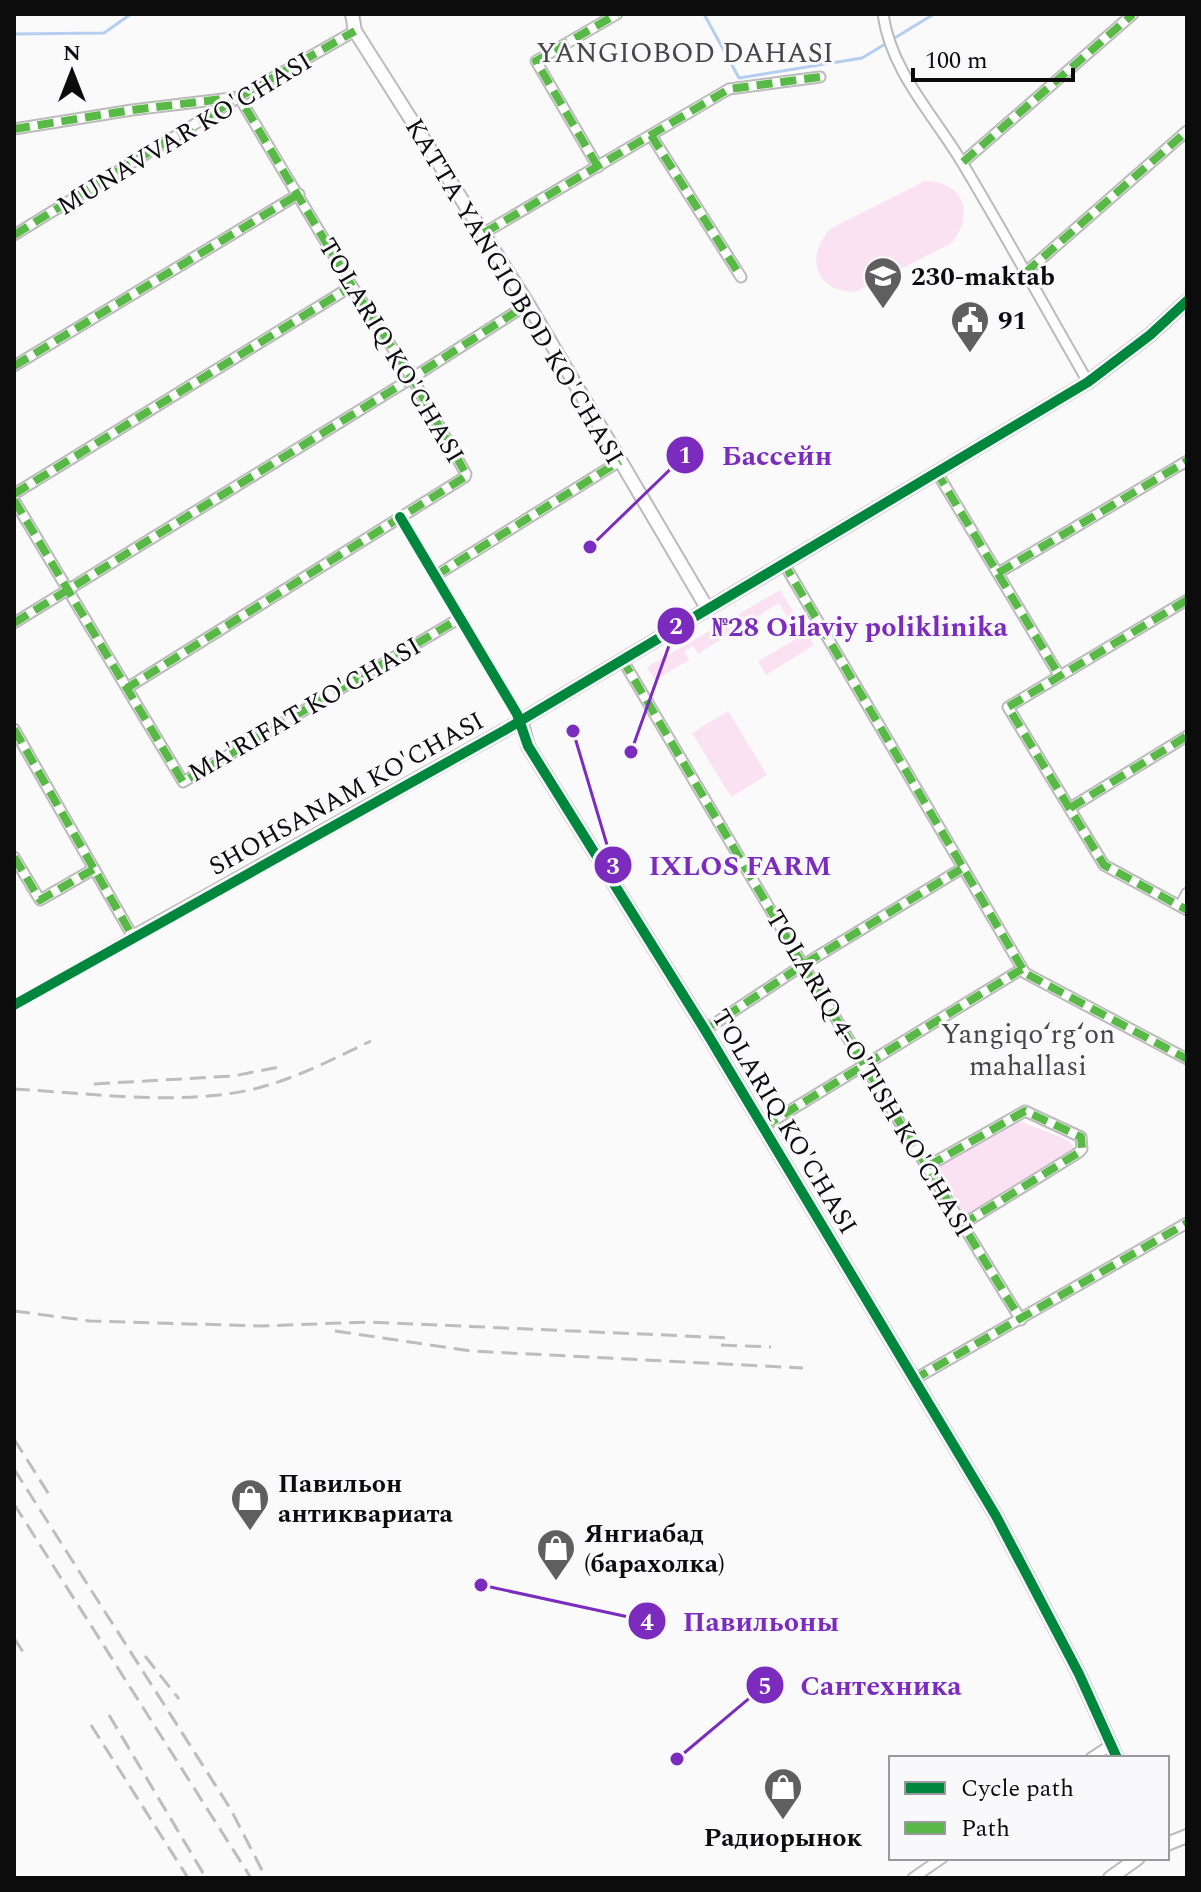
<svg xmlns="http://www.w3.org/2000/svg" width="1201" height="1892" font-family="Spectral,serif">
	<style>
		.green { fill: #fae2f3 }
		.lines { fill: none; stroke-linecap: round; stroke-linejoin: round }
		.stream { stroke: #b5cef0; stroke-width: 3 }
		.street-casing { stroke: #bbb; stroke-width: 13 }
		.secondary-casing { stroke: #bbb; stroke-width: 16 }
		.street { stroke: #fefefe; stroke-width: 9 }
		.secondary { stroke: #fefefe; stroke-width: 12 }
		.rail { stroke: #bdbdbe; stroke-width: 3; stroke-dasharray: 16 8; stroke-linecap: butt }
		.quiet { stroke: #58b947; stroke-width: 8; stroke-dasharray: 16 8; stroke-linecap: butt }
		.cycleway-casing { stroke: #f9f9fc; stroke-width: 15 }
		.cycleway { stroke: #00873e; stroke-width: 10 }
		.labels { text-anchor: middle; stroke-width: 6; stroke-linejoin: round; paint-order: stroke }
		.street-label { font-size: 26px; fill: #0c0c0d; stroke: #f9f9fc }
		.poi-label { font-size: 26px; font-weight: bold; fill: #0c0c0d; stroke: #f9f9fc; text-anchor: start }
		.neighbourhood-label { font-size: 28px; fill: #464648; stroke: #f9f9fc }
		.leader { fill: none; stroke: #7b2cbf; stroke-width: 3 }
		.callout-dot { fill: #7b2cbf; stroke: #f9f9fc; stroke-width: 3 }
		.mark-label { font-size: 24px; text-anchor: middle; font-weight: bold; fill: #fff }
		.callout-label { font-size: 28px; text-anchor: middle; font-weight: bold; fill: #7b2cbf; stroke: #f9f9fc; stroke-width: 6; stroke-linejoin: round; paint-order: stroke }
	</style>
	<rect width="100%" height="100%" fill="#fafafb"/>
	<g class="green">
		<path d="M925 181C964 181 976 216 950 244L855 292C815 292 805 257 830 229Z"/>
		<path d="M780 590 814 645 766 675 758 661 799 637 779 603 698 654 693 646 684 651 689 660 655 680 647 667Z"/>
		<path d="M728 711 767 775 731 797 692 733Z"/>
		<path d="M1019 1121 1068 1140 1075 1149 965 1216 937 1166Z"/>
	</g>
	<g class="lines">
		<g class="stream">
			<path d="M704 14 739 78 862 58 887 43"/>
			<path d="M14 34 104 33 131 14"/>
			<path d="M893 39 934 14"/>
		</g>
		<defs>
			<g id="street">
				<path d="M883 14C891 72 934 115 963 164 1006 236 1046 309 1088 382"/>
				<path d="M14 129 132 110 239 97 352 286 412 378 466 474 465 477 127 688"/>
				<path d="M651 135 741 277"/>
				<path d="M963 162 1133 14"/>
				<path d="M598 167 536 61 617 14"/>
				<path d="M484 233 729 89 820 77"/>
				<path d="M14 235 239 97 355 31"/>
				<path d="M1025 273 1187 131"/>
				<path d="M14 366 299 194"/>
				<path d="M936 471 1059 675"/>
				<path d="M14 494 352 286"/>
				<path d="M14 500 183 782 460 618"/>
				<path d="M400 517 521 720"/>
				<path d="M783 562 1025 973 1187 1059"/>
				<path d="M998 573 1187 461"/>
				<path d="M435 576 620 461"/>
				<path d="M1187 600 1008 707 1104 865 1187 910"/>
				<path d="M14 623 412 378 528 304"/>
				<path d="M622 659 803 965 1021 1320"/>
				<path d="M14 729 133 937 14 1005"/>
				<path d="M1070 808 1187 736"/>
				<path d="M14 857 40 900 94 869"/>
				<path d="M1180 906 1187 893"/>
				<path d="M705 1030 803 965 961 869"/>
				<path d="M763 1127 1022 969"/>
				<path d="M928 1166 1025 1111 1081 1137 1082 1149 1078 1153 963 1224"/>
				<path d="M913 1380 1187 1223"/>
				<path d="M1091 1758 1111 1745"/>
				<path d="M913 1878 942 1858"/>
			</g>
			<g id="secondary">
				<path d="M352 14 355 31 528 304 707 608"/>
				<path d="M521 720 528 746 705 1030 996 1516 1079 1674 1117 1758"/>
				<path d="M133 937 505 730 1088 382 1150 335 1187 301"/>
				<path d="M1167 1844 1187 1836"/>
				<path d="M1110 1878 1138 1858"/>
			</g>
		</defs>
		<use href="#street" class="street-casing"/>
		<use href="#secondary" class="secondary-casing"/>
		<use href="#street" class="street"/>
		<use href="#secondary" class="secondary"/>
		<g class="rail">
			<path d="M94 1084 233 1076 280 1067"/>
			<path d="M14 1089C90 1093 184 1107 258 1088 297 1078 335 1058 371 1041"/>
			<path d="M14 1311 90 1321 261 1326 369 1322 732 1338"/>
			<path d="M335 1331 471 1351 803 1368"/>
			<path d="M721 1345 771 1347"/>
			<path d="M14 1439 50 1496"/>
			<path d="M14 1469 230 1808 266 1878"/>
			<path d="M14 1504 251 1878"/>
			<path d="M14 1638 25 1655"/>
			<path d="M145 1656 179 1699"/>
			<path d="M109 1715 206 1878"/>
			<path d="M91 1725 188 1878"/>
		</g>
		<g class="quiet">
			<path d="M14 129 132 110 239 97 352 286 412 378 466 474 465 477 127 688"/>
			<path d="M651 135 741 277"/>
			<path d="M963 162 1133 14"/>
			<path d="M598 167 536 61 617 14"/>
			<path d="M484 233 729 89 820 77"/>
			<path d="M14 235 239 97 355 31"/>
			<path d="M1025 273 1187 131"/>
			<path d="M14 366 299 194"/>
			<path d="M936 471 1059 675"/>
			<path d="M14 494 352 286"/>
			<path d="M14 500 183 782 460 618"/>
			<path d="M783 562 1025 973 1187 1059"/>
			<path d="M998 573 1187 461"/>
			<path d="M435 576 620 461"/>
			<path d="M1187 600 1008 707 1104 865 1187 910"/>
			<path d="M14 623 412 378 528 304"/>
			<path d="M622 659 803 965 1021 1320"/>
			<path d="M14 729 133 937 126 941"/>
			<path d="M1070 808 1187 736"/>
			<path d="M14 857 40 900 94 869"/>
			<path d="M705 1030 803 965 961 869"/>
			<path d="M763 1127 1022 969"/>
			<path d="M928 1166 1025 1111 1081 1137 1082 1149 1078 1153 963 1224"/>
			<path d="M913 1380 1187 1223"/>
		</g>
		<defs>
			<g id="cycleway">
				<path d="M400 517 517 714 528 746 705 1030 996 1516 1079 1674 1117 1758"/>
				<path d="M14 1005 505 730 1088 382 1150 335 1187 301"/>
			</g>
		</defs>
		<use href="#cycleway" class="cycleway-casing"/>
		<use href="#cycleway" class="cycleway"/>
	</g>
	<defs>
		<symbol id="school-pin" viewBox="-11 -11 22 30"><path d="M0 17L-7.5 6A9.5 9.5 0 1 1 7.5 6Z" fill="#5f5f60" stroke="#f9f9fc"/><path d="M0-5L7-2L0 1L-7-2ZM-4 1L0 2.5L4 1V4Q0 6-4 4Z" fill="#fff"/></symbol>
		<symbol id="civic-pin" viewBox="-11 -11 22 30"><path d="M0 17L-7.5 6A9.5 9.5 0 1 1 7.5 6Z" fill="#5f5f60" stroke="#f9f9fc"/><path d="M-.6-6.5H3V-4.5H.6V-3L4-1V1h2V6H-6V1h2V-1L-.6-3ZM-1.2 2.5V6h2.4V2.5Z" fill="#fff"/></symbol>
		<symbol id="shop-pin" viewBox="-11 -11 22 30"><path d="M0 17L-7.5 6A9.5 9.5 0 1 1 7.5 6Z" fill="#5f5f60" stroke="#f9f9fc"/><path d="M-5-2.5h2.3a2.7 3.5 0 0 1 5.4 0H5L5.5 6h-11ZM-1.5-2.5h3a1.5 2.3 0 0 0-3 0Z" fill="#fff"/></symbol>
	</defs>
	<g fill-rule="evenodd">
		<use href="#school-pin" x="861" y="254" width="44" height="60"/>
		<use href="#civic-pin" x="948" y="298" width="44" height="60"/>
		<use href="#shop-pin" x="228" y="1476" width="44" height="60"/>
		<use href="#shop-pin" x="534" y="1526" width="44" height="60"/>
		<use href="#shop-pin" x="761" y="1765" width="44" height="60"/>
	</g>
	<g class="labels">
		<g class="street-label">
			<text transform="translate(184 133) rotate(-31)" y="9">MUNAVVAR KO'CHASI</text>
			<text transform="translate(515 291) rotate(59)" y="9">KATTA YANGIOBOD KO'CHASI</text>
			<text transform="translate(392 350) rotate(59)" y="9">TOLARIQ KO'CHASI</text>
			<text transform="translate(304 709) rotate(-30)" y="9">MA'RIFAT KO'CHASI</text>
			<text transform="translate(346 793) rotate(-29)" y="9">SHOHSANAM KO'CHASI</text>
			<text transform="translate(870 1073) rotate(59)" y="9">TOLARIQ 4-O'TISH KO'CHASI</text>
			<text transform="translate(785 1121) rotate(59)" y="9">TOLARIQ KO'CHASI</text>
		</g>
		<g class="poi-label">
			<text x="911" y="285">230-maktab</text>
			<text x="998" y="329">91</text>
			<text x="278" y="1492">Павильон<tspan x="278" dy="30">антиквариата</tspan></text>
			<text x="584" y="1542">Янгиабад<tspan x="584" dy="30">(барахолка)</tspan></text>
			<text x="783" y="1846" text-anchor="middle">Радиорынок</text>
		</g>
		<g class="neighbourhood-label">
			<text x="685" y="62">YANGIOBOD DAHASI</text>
			<text x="1028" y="1043">Yangiqoʻrgʻon<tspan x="1028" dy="32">mahallasi</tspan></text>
		</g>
	</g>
	<path class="leader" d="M590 547L685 455M631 752L676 626M573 731L613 865M481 1585L647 1621M677 1759L765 1685"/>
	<g class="callout-dot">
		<circle cx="590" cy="547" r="8"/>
		<circle cx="631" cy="752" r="8"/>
		<circle cx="573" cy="731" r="8"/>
		<circle cx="481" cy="1585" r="8"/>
		<circle cx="677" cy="1759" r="8"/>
		<circle cx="685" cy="455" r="20"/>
		<circle cx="676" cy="626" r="20"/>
		<circle cx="613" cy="865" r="20"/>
		<circle cx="647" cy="1621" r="20"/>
		<circle cx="765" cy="1685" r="20"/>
	</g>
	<g class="mark-label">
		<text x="685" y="463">1</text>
		<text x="676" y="634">2</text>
		<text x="613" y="874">3</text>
		<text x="647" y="1630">4</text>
		<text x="765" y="1694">5</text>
	</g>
	<g class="callout-label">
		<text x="777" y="465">Бассейн</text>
		<text x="860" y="636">№28 Oilaviy poliklinika</text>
		<text x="740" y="875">IXLOS FARM</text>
		<text x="761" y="1631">Павильоны</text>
		<text x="881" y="1695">Сантехника</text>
	</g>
	<rect width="1201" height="1892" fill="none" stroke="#0c0c0d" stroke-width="32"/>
	<rect x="889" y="1756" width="280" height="104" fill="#f9f9fc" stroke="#9a9a9c" stroke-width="2"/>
	<rect x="905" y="1782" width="40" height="12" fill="#00873e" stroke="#9a9a9c" stroke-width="2"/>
	<text x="961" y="1796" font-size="24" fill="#0c0c0d">Cycle path</text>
	<rect x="905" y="1822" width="40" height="12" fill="#58b947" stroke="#9a9a9c" stroke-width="2"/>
	<text x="961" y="1836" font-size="24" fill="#0c0c0d">Path</text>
	<g transform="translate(72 72)" stroke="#f9f9fc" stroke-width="6" paint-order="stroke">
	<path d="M0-6L14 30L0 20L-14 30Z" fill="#0c0c0d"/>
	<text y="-12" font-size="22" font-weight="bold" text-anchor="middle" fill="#0c0c0d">N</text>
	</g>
	<path d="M913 68v12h160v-12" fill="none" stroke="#0c0c0d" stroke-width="4"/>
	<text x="925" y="68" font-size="24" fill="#0c0c0d" stroke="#f9f9fc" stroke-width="6" paint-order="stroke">100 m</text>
</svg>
